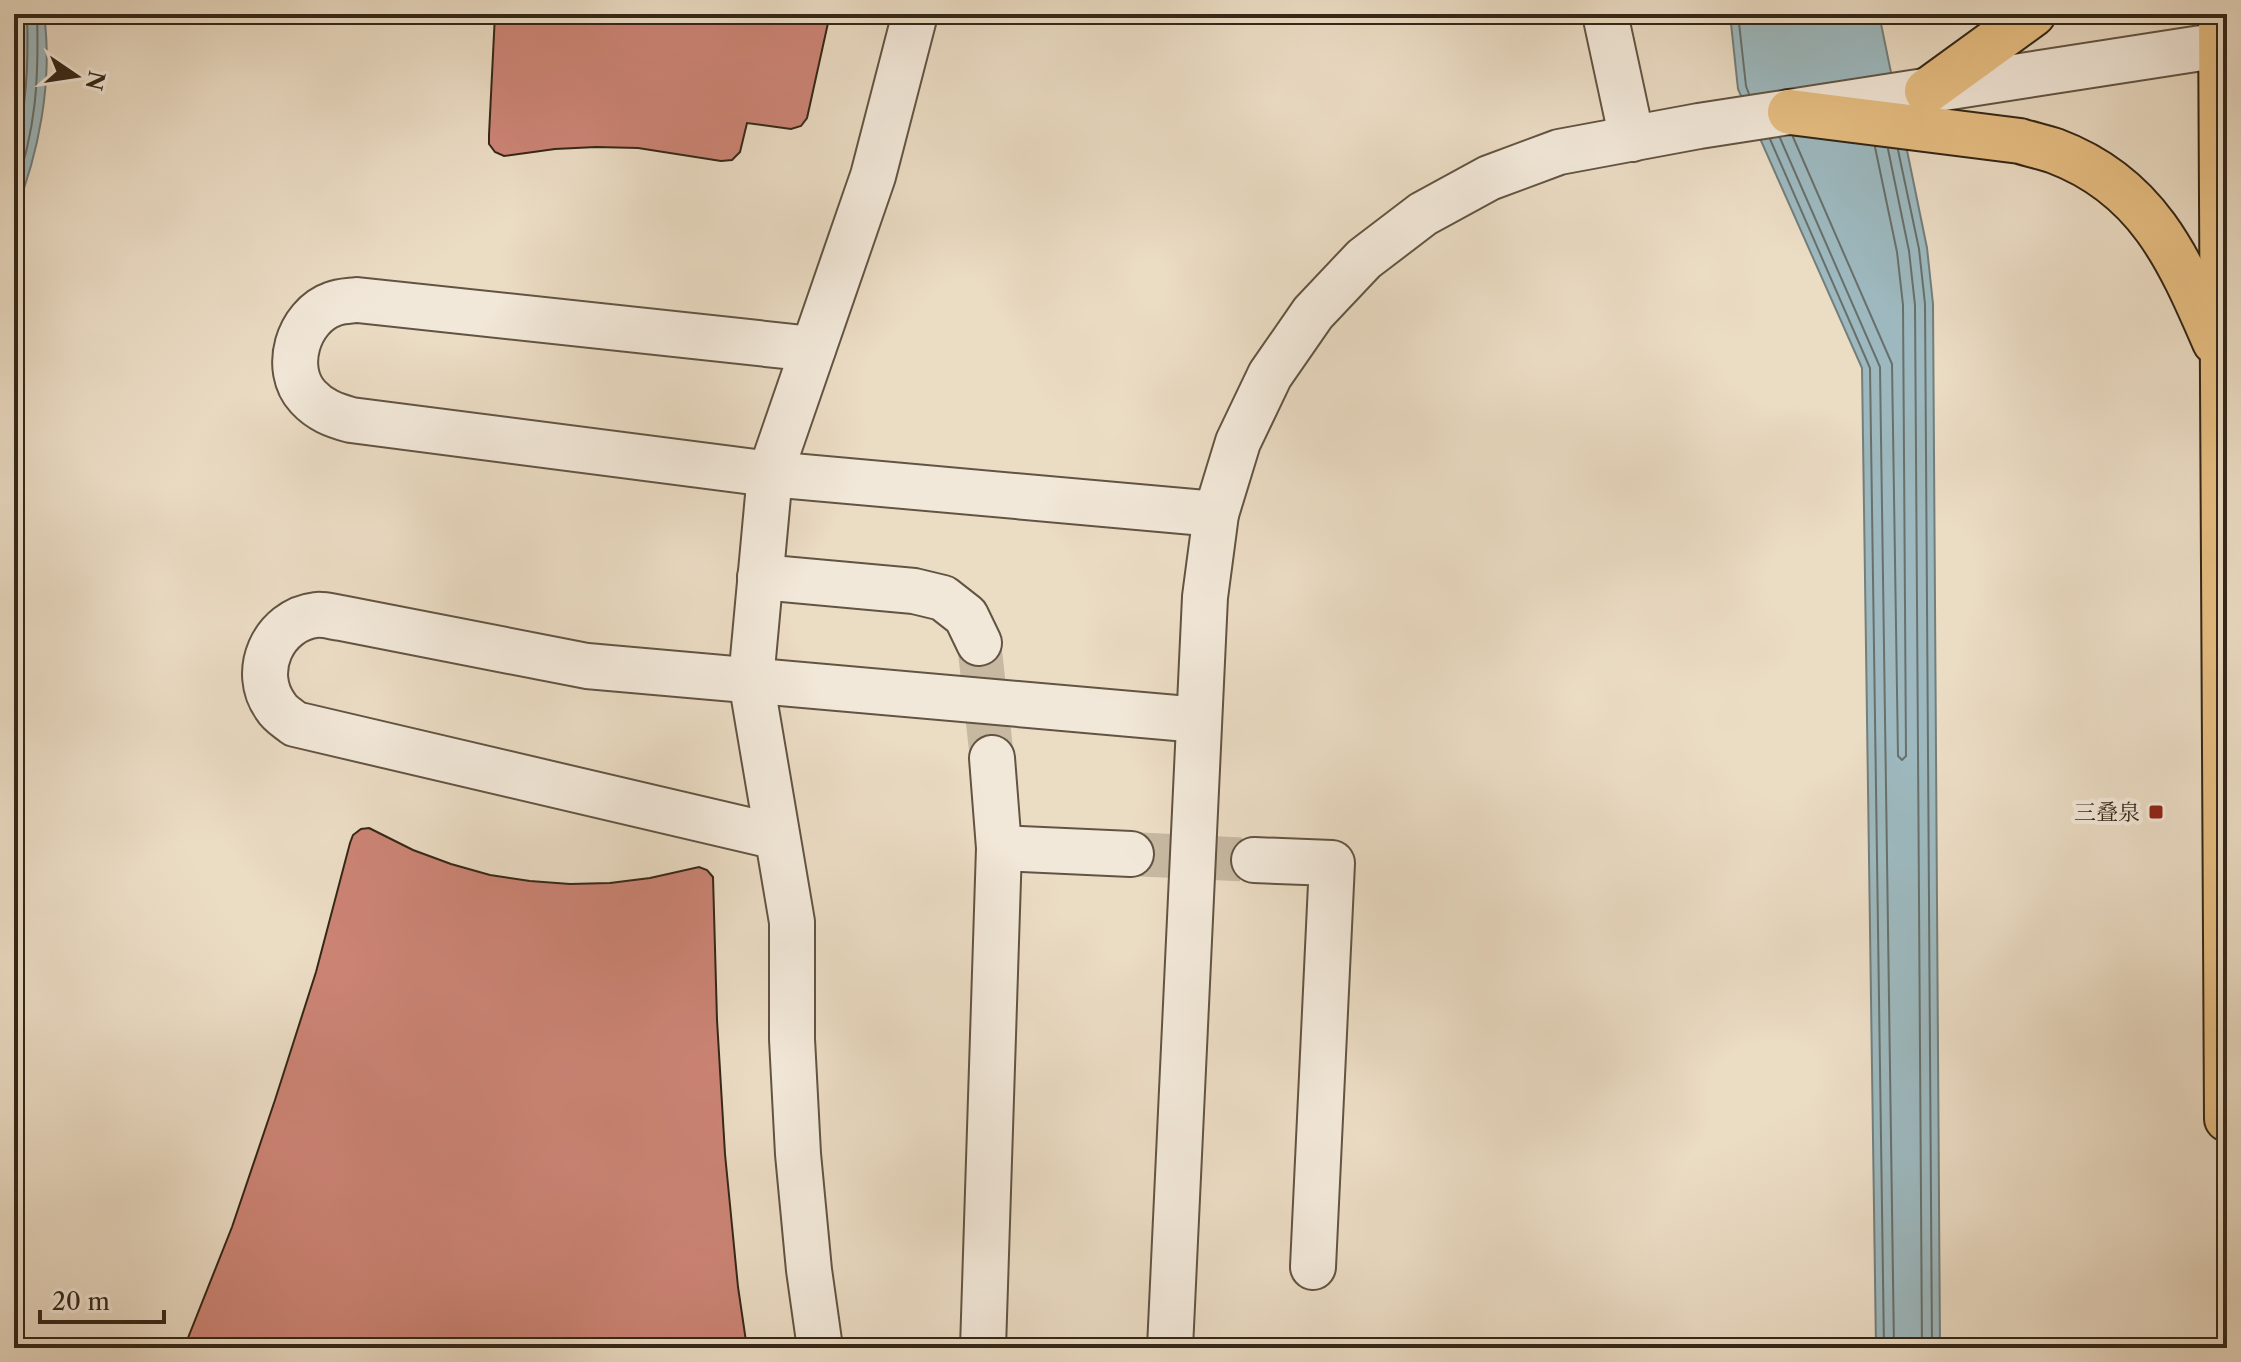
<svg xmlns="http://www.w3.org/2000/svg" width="2241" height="1362" font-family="'Libre Caslon Text','Noto Serif SC',serif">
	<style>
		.water { fill: #9db9bf; stroke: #737f7c; stroke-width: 2 }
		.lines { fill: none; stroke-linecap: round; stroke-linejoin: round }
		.shore { stroke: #68706b; stroke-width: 2 }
		.building { fill: #cc8475; stroke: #342717; stroke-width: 2 }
		.minor-tunnel { stroke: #c6b8a1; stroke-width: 44; stroke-dasharray: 44 22; stroke-linecap: butt }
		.minor-casing { stroke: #625442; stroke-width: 48 }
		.major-casing { stroke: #342717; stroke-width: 48 }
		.minor { stroke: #f2e8d9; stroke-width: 44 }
		.major { stroke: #e6be82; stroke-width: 44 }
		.poi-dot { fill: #8f2418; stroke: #f2e8d9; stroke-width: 3 }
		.labels { text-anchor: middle; stroke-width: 8; stroke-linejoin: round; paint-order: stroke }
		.poi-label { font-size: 22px; fill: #342717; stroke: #f2e8d9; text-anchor: end }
	</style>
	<rect width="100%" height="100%" fill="#ebdcc4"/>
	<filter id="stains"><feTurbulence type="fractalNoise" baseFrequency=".0025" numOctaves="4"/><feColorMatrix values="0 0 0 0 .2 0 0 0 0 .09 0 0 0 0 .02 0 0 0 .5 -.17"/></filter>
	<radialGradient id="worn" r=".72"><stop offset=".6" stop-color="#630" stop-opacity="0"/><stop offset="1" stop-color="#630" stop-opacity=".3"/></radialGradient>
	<g class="water">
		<path d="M14 14H44C53 82 39 153 14 216Z"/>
		<path d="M1730 14H1879L1927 248 1933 304 1940 1348H1876L1862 368 1738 89Z"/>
	</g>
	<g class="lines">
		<g class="shore">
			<path d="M1738 14 1746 86 1749 94"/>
			<path d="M14 95 16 74 15 14"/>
			<path d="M1793 137 1892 364 1898 756 1902 760 1906 756 1903 305 1897 252 1875 147"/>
			<path d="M1780 138 1880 367 1894 1348"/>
			<path d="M1770 139 1870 368 1884 1348"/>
			<path d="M1888 149 1909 251 1915 305 1922 1348"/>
			<path d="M1898 150 1919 249 1925 304 1932 1348"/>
			<path d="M14 160C26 106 29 69 27 14"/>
			<path d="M14 193C36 129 39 81 37 14"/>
		</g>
	</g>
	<g class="building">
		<path d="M495 14H830L807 118 801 126 791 129 747 123 740 152 732 160 721 161 638 148 596 147 555 149 504 156 495 152 489 144V135Z"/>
		<path d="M369 828 413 850 451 864 490 875 530 881 570 884 610 883 650 878 699 867 707 870 713 877 717 1020 725 1154 738 1287 747 1348H184L232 1227 275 1100 316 972 350 843 353 835 361 829Z"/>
	</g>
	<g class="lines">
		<g class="minor-tunnel">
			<path d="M979 643 992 758"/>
			<path d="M1131 854 1254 860"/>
		</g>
		<defs>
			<g id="minor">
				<path d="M1605 14 1632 139"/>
				<path d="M813 349 357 300C349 301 340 301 333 304 298 316 282 369 308 397 320 410 333 415 351 420L770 474 1216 514"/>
				<path d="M760 577 914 591 943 598 966 616 979 643"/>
				<path d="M777 837 295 724C289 719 280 714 276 707 250 672 273 620 316 615 324 614 333 617 341 618L587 666 1199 720"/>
				<path d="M999 848 1131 854"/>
				<path d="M1254 860 1332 863 1313 1267"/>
				<path d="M820 1348 809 1270 798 1154 792 1039V922L751 680 770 474 873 176 915 14"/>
				<path d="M983 1348 999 848 992 758"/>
				<path d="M1170 1348 1205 597 1216 514 1238 442 1270 375 1313 313 1364 259 1423 214 1489 178 1559 152 1699 126 2221 45"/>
			</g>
			<g id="major">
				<path d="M2221 14 2227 1119"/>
				<path d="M1927 91 2033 14"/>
				<path d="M1790 112 2020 141C2032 145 2044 147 2055 151 2148 186 2179 259 2215 342"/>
			</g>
		</defs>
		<use href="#minor" class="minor-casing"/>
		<use href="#major" class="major-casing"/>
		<use href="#minor" class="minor"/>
		<use href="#major" class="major"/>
	</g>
	<rect class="poi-dot" x="2148" y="804" width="16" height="16" rx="4"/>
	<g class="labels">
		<g class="poi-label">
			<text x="2140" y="820">三叠泉</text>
		</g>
	</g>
	<rect width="2241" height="1362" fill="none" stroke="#ebdcc4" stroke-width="48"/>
	<rect x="16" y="16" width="2209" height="1330" fill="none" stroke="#342717" stroke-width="4"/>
	<rect x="24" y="24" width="2193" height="1314" fill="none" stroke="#342717" stroke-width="2"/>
	<g transform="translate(76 76) rotate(103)" stroke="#f2e8d9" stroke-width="6" paint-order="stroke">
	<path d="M0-6L14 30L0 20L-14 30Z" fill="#342717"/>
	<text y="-12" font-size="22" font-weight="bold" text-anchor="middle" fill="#342717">N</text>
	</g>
	<path d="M40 1310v12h124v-12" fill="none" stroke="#342717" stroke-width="4"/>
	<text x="52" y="1310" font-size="24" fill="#342717" stroke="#f2e8d9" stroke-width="6" paint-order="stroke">20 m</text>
	<rect width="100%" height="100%" filter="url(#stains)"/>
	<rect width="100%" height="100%" fill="url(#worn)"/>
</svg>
